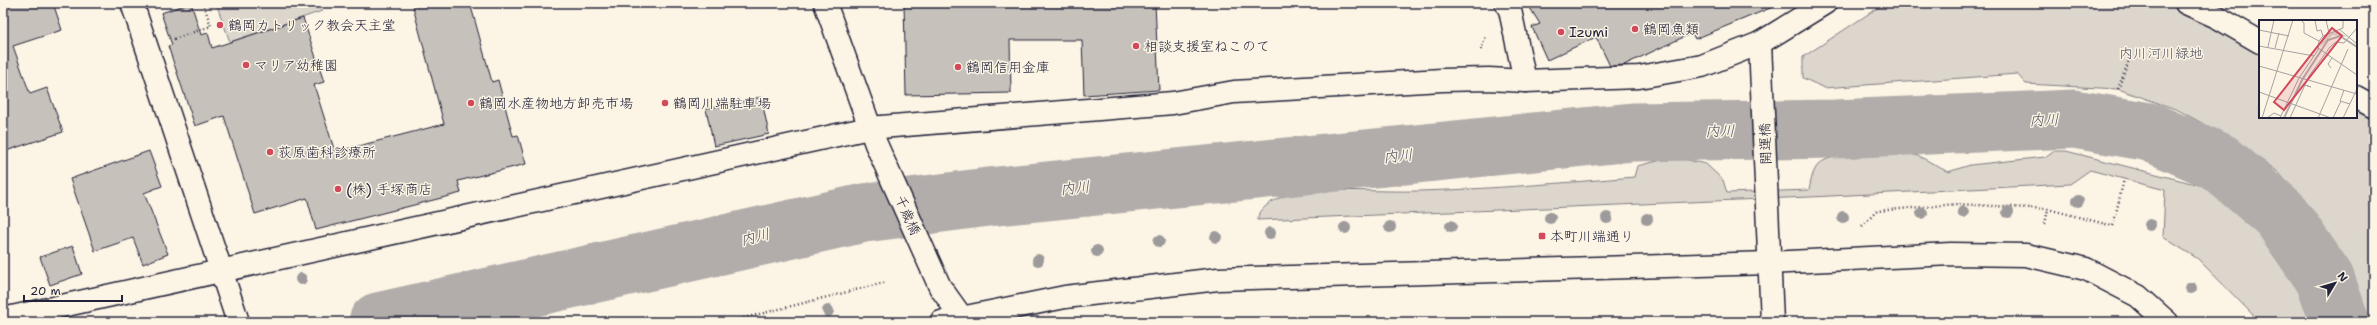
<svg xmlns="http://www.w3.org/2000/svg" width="2377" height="325" font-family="'Shantell Sans','Klee One',sans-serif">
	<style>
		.green { fill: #dcd6cc; stroke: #7f7c84 }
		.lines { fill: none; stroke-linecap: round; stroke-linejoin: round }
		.river { stroke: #b2adab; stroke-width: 59 }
		.building { fill: #c6c1bb; stroke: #22223b }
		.minor-casing { stroke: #22223b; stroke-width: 25 }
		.tertiary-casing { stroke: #22223b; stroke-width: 25 }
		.path { stroke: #22223b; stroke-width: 2.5; stroke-dasharray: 1 3; stroke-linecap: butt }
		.minor { stroke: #fcf5e5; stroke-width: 22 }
		.tertiary { stroke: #fcf5e5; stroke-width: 22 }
		.tree { fill: #9d9a9b }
		.poi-dot { fill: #d1495b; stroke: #fcf5e5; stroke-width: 1.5 }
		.labels { text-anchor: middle; stroke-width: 3; stroke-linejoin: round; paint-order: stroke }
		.poi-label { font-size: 14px; fill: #22223b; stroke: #fcf5e5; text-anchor: start }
		.park-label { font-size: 14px; fill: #504f5f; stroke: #fcf5e5 }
		.street-label { font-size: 14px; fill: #22223b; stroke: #fcf5e5 }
		.water-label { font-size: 15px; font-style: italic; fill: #545362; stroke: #fcf5e5 }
		.inset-river { fill: none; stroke: #b2adab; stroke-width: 2 }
		.inset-road { fill: none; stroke: #a5a1a1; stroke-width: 1 }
		.view { fill: #d1495b; fill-opacity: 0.15; stroke: #d1495b; stroke-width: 2 }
		.inset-edge { fill: none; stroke: #22223b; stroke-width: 2 }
	</style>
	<rect width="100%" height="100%" fill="#fcf5e5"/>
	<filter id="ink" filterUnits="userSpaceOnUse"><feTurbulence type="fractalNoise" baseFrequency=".025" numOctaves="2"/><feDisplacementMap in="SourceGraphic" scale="8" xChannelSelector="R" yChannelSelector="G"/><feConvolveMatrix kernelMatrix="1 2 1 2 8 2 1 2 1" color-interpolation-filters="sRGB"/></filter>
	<g filter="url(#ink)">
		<g class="green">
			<path d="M216 3H319L322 11 230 42Z"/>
			<path d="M1885 3H2170L2194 13 2260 50V117H2356V107L2374 118V322H2369L2360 295 2335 244 2308 206 2278 172 2237 142 2178 110 2118 89 2026 84 2017 74 1824 88 1803 78V57Z"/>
			<path d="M2053 151H2066L2207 187 2235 207 2261 235 2290 274 2314 322H2260L2198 259 2163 237 2165 190 2090 170 2070 184 1810 197 1257 220C1260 207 1273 200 1285 196 1321 187 1380 192 1419 191 1491 189 1562 183 1634 177L1637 166 1674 157 1706 164 1723 180 1727 193 1809 190C1811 181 1812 171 1819 164 1834 150 1899 149 1918 156 1928 160 1938 167 1948 172L1970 165 2045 157Z"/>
		</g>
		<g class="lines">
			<path class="river" d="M378 322 864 213 988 197 1633 132 1834 129 2074 119 2150 132 2219 162 2280 214 2325 279 2340 322"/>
		</g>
		<g class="building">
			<path d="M3 3H53L62 30 13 46 30 94 47 88 63 132 3 152Z"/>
			<path d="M191 3 201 35 208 33 212 48 303 18 324 82 314 85 335 152 444 124 413 7 427 3H470L492 82 498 80 513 136 518 135 526 164 458 181 461 193 316 230 307 198 255 214 224 116 195 126 168 46 172 45 161 13Z"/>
			<path d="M904 3H1155L1159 90 1084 95 1082 40H1010L1011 93 906 95Z"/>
			<path d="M1527 3H1780V4L1695 39 1692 33 1624 65 1610 66 1596 37 1547 60 1532 27 1540 24Z"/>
			<path d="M761 97 769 134 714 146 706 109Z"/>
			<path d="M149 151 162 186 144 193 168 254 143 264 133 238 95 251 70 179Z"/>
			<path d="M73 246 82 274 50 285 40 257Z"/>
		</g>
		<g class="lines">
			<defs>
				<g id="minor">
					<path d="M825 3 876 144 940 287 965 322"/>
					<path d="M1506 3 1510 10 1525 81"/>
					<path d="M2186 3 2217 17 2260 42"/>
					<path d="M1760 43 1772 322"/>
					<path d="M2356 97 2374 107"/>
					<path d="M221 270 238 322"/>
					<path d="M3 319 869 128 1173 103 1234 92 1442 80 1489 79 1525 81 1639 77 1702 66 1760 43 1825 3"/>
				</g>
				<g id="tertiary">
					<path d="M132 3 221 270"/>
					<path d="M941 322 1065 297 1218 279 1770 263 1951 254 2026 255 2086 269 2138 296 2167 322"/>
				</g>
			</defs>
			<use href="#minor" class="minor-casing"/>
			<use href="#tertiary" class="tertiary-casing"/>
			<g class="path">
				<path d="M174 39 211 26 203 3"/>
				<path d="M1481 50 1486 36"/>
				<path d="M2118 89 2132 52"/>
				<path d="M2045 224 2048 209"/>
				<path d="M1862 226 1877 211 1957 204 2048 209 2113 226 2124 179"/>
				<path d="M728 322 887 282"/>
			</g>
			<use href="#minor" class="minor"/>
			<use href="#tertiary" class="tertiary"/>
		</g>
		<g class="tree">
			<circle cx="2078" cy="201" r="6"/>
			<circle cx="1963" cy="212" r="6"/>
			<circle cx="2008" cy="212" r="6"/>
			<circle cx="1922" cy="213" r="6"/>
			<circle cx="1843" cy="217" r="6"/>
			<circle cx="1550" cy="218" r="6"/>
			<circle cx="1607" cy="218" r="6"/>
			<circle cx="1647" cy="219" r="6"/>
			<circle cx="2150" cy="225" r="6"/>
			<circle cx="1451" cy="226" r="6"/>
			<circle cx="1390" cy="227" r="6"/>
			<circle cx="1345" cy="228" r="6"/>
			<circle cx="1270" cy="233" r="6"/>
			<circle cx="1216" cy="237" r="6"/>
			<circle cx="1159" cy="241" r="6"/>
			<circle cx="1097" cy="251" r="6"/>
			<circle cx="1038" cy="260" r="6"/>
			<circle cx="301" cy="279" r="6"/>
			<circle cx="2191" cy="288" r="6"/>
			<circle cx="828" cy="311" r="6"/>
		</g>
	</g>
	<g class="poi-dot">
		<circle cx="220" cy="25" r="4"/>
		<circle cx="1635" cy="29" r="4"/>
		<circle cx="1561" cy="32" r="4"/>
		<circle cx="1136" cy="46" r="4"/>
		<circle cx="246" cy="65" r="4"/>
		<circle cx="958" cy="67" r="4"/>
		<circle cx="471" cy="103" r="4"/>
		<circle cx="665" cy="103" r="4"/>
		<circle cx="270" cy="152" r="4"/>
		<circle cx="338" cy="189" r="4"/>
		<rect x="1538" y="232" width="8" height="8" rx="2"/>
	</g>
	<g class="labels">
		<g class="poi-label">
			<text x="228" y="30">鶴岡カトリック教会天主堂</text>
			<text x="1643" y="34">鶴岡魚類</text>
			<text x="1569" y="37">Izumi</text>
			<text x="1144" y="51">相談支援室ねこのて</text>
			<text x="254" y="70">マリア幼稚園</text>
			<text x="966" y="72">鶴岡信用金庫</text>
			<text x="479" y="108">鶴岡水産物地方卸売市場</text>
			<text x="673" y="108">鶴岡川端駐車場</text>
			<text x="278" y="157">荻原歯科診療所</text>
			<text x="346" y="194">(株) 手塚商店</text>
			<text x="1550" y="241">本町川端通り</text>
		</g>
		<g class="park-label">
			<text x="2161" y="58">内川河川緑地</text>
		</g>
		<g class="street-label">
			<text transform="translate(1765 144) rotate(-92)" y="5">開運橋</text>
			<text transform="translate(908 215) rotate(66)" y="5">千歳橋</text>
		</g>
		<g class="water-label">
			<text transform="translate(2044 120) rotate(-2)" y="5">内川</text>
			<text transform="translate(1720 131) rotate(-1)" y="5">内川</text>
			<text transform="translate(1398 156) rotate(-6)" y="5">内川</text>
			<text transform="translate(1075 188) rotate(-6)" y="5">内川</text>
			<text transform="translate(755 237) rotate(-13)" y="5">内川</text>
		</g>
	</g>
	<g transform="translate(2259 20)">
		<rect width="98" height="98" fill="#fcf5e5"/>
		<path d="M78 10 88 17 74 15 61 27 64 17Z" fill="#dcd6cc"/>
		<path class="inset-river" d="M25 98 43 60 69 20 81 16 98 27"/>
		<path class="inset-road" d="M42 0 45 3V13L60 21M56 0 58 11 62 10 64 16M67 0 70 13M80 9 98 24M0 10 30 16M85 23 98 8M0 26 55 36M9 27 15 0M16 28 20 13M59 28 98 55M0 46 98 74M72 48 69 44 73 38M46 65 52 67 46 65M85 70 81 81 91 84M0 72 72 98M3 98 34 0M8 98 15 93 22 96M21 98 40 58 59 30 60 21 64 16 84 8V0M31 98 50 56 71 27 77 22 85 23M59 98 89 29M74 98 82 81M84 98 98 69"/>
		<path class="view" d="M73 8 83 16 25 90 15 82Z"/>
		<rect width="98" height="98" class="inset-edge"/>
	</g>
	<rect width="2377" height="325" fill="none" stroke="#fcf5e5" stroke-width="16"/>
	<rect x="8" y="8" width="2361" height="309" fill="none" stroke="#22223b" stroke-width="1.5" filter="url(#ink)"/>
	<g transform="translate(2335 283) rotate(52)" stroke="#fcf5e5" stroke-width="3" paint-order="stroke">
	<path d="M0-3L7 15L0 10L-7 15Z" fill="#22223b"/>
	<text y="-6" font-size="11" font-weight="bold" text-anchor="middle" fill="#22223b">N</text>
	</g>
	<path d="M24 295v6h98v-6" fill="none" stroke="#22223b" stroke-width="2"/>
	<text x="30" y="295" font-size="12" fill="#22223b" stroke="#fcf5e5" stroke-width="3" paint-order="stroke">20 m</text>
</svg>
